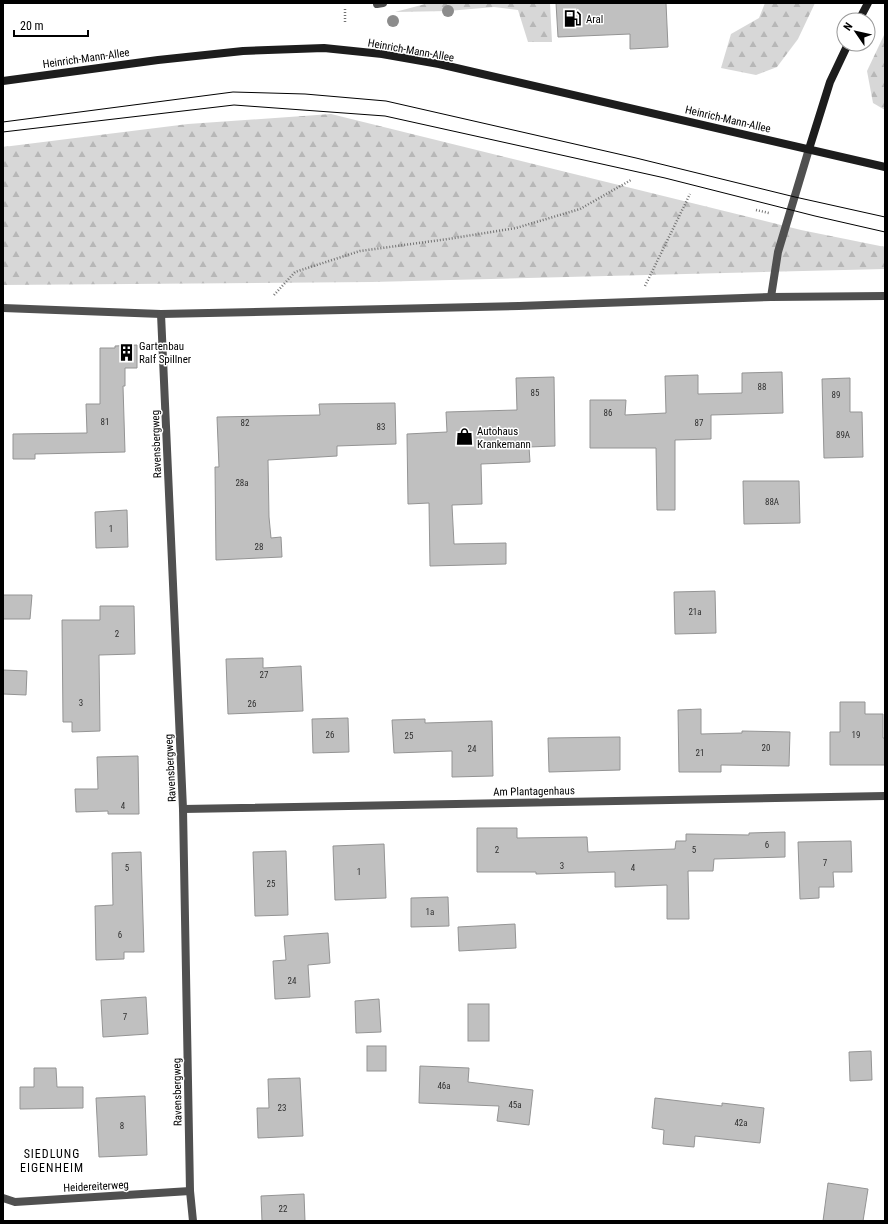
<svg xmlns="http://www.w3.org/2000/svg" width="888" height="1224" font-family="'Roboto Condensed',sans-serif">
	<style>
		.forest { fill: url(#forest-firs) }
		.building { fill: #c0c0c0; stroke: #949494 }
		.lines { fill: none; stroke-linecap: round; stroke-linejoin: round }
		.path { stroke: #727272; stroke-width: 2.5; stroke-dasharray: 1 2; stroke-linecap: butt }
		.street { stroke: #505050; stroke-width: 8 }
		.secondary { stroke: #1d1d1d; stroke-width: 8 }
		.tram { stroke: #000; stroke-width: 1 }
		.tree { fill: #8c8c8c }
		.labels { text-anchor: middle; stroke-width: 3; stroke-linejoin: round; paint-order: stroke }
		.number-label { font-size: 9px; fill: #303030 }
		.poi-label { font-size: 11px; fill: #000; stroke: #fff; text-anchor: start }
		.street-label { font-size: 11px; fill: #000; stroke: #fff }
		.neighbourhood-label { font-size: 12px; letter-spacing: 1px; fill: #000; stroke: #fff }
	</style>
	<defs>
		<pattern id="forest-firs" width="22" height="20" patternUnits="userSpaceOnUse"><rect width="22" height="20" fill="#d7d7d7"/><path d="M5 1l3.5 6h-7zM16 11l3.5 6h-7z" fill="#b7b7b7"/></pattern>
	</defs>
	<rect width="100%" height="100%" fill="#fff"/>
	<g class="forest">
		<path d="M429 3H550L552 42H528L518 10 494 7 448 11 395 12Z"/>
		<path d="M765 3H815L798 39 777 67 756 75 721 68 731 34 759 18Z"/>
		<path d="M885 33V110L873 103 867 71Z"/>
		<path d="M331 114 801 230 885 247V269L372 282 3 285V147L188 124Z"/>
	</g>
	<g class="building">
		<path d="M556 3H666L668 47 630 49V34L558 37Z"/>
		<path d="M137 345V368H125V386H123L125 452 35 454V459H13V434L87 433 86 404H100V348H115V346Z"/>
		<path d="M782 372 783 413 711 415V439L675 440V510H657L656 448H590V400H626L625 415 666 413 665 376 698 375V394L742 393V373Z"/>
		<path d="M554 377 555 446 529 447 530 462 481 464 482 504 452 505 454 544 506 543V564L430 566 429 503 408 504 407 434 447 432 446 412 517 410 516 378Z"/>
		<path d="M850 378V412H862L863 457 824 458 822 379Z"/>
		<path d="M395 403 396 444 337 446V456L268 460 269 517 271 538 281 537 282 557 216 560 215 467H219L217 417 320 415 319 404Z"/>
		<path d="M743 481H799L800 523 744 524Z"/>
		<path d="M127 510 128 547 96 548 95 512Z"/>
		<path d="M715 591 716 633 675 634 674 592Z"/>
		<path d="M3 595H32L30 619H3Z"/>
		<path d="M100 606H134L135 654 99 655 100 731 72 732V722H63L62 620H100Z"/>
		<path d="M263 658V668L301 666 303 711 228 714 226 659Z"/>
		<path d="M3 670 27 671 26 695 3 694Z"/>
		<path d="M840 702H865V714H883V738H885V765H830V732H840Z"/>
		<path d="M701 709V734L742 733V731L790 732 789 766 721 765V772H679L678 710Z"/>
		<path d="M348 718 349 752 313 753 312 719Z"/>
		<path d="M425 719V723L492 721 493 776 452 777V751L394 753 392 720Z"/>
		<path d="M620 737V770L549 772 548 738Z"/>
		<path d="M138 756 139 814H108V811L76 812 75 789H98L97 757Z"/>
		<path d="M477 828H517V838L587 837 588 852 675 849 676 841H686V834L749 835V833L785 832V857L714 859 713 871H688L689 919H667V885L615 887V872L536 874V872H477Z"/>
		<path d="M851 841 852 872H833L834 887H819V898L800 899 798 842Z"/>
		<path d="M384 844 386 898 335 900 333 846Z"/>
		<path d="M286 851 288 915 255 916 253 852Z"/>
		<path d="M141 852 144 952H124V959L96 960 95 906 113 905 112 853Z"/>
		<path d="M448 897 449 926 411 927V898Z"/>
		<path d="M515 924 516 948 459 951 458 927Z"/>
		<path d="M328 933 330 963 308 965 310 997 275 999 273 961 286 960 284 936Z"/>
		<path d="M146 997 148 1034 103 1037 101 1000Z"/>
		<path d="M379 999 381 1032 356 1033 355 1001Z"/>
		<rect x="468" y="1004" width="21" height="37"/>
		<rect x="367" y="1046" width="19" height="25"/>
		<path d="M871 1051 872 1080 850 1081 849 1052Z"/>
		<path d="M420 1066 469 1068 468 1082 533 1090 529 1125 497 1121 499 1106 419 1103Z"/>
		<path d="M34 1068H56L57 1087H83V1108L20 1109V1087H34Z"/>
		<path d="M300 1078 303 1136 258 1138 257 1108H269L268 1079Z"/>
		<path d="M145 1096 147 1155 99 1157 96 1098Z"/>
		<path d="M655 1098 722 1106V1103L764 1108 760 1143 695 1136 694 1147 663 1144 664 1130 652 1128Z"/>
		<path d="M828 1183 868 1189 863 1221H823Z"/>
		<path d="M304 1194 305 1221H262L261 1196Z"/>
	</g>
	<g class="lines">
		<g class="path">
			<path d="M345 9V22"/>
			<path d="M756 210 769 213"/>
			<path d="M645 286 690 194"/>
			<path d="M274 295 295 272 360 251 448 239 516 228 580 209 631 180"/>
		</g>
		<g class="street">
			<path d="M377 4 383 3"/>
			<path d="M771 297 778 252 809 149"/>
			<path d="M3 308 161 314 519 306 771 297 885 296"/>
			<path d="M161 314 183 809 190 1191 193 1221"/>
			<path d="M183 809 885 796"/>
			<path d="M3 1198 15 1202 190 1191"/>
		</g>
		<g class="secondary">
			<path d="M859 20 868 3"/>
			<path d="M3 81 158 60 243 51 324 48 382 54 439 64 885 167"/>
			<path d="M809 149 830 82 848 44"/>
		</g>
		<g class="tram">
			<path d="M3 122 233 92 305 94 386 101 636 158 795 197 885 217"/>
			<path d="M3 132 234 105 385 116 665 178 815 216 885 232"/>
		</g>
	</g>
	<g class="tree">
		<circle cx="448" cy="11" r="6"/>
		<circle cx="393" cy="21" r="6"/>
	</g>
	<defs>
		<symbol id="fuel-bare" viewBox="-9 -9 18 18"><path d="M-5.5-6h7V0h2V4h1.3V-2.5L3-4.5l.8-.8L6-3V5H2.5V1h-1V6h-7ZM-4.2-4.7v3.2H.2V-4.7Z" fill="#000" stroke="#fff" stroke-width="2.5" paint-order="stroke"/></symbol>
		<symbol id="building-bare" viewBox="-9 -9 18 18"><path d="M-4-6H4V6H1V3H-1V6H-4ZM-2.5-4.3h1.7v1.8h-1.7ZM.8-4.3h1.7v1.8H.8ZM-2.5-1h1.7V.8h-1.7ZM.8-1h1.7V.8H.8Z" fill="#000" stroke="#fff" stroke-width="2.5" paint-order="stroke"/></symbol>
		<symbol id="shop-bare" viewBox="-9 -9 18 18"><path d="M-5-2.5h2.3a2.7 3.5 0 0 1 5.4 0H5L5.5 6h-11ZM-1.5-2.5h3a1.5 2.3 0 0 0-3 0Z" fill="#000" stroke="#fff" stroke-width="2.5" paint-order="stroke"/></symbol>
	</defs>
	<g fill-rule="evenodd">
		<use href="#fuel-bare" x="560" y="6" width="25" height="25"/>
		<use href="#building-bare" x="114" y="340" width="25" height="25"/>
		<use href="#shop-bare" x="452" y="424" width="25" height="25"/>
	</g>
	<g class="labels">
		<g class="number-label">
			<text x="762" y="390">88</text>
			<text x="535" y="396">85</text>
			<text x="836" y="398">89</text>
			<text x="608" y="416">86</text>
			<text x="105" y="425">81</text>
			<text x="245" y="426">82</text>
			<text x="699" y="426">87</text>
			<text x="381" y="430">83</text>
			<text x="843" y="438">89A</text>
			<text x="242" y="486">28a</text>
			<text x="772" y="505">88A</text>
			<text x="111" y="532">1</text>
			<text x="259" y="550">28</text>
			<text x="695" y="615">21a</text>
			<text x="117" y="637">2</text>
			<text x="264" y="678">27</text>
			<text x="81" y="706">3</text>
			<text x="252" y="707">26</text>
			<text x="330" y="738">26</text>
			<text x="856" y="738">19</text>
			<text x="409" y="739">25</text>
			<text x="766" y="751">20</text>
			<text x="472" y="752">24</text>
			<text x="700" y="756">21</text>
			<text x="123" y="809">4</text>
			<text x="767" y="848">6</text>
			<text x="497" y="853">2</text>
			<text x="694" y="853">5</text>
			<text x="825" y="866">7</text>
			<text x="562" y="869">3</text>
			<text x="127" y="871">5</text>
			<text x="633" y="871">4</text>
			<text x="359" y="875">1</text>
			<text x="271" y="887">25</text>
			<text x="430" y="915">1a</text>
			<text x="120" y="938">6</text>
			<text x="292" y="984">24</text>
			<text x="125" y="1020">7</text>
			<text x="444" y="1089">46a</text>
			<text x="515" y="1108">45a</text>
			<text x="282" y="1111">23</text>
			<text x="741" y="1126">42a</text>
			<text x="122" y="1129">8</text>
			<text x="283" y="1212">22</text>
		</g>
		<g class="poi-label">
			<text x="586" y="23">Aral</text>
			<text x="139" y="350">Gartenbau<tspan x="139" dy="13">Ralf Spillner</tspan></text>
			<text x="477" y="435">Autohaus<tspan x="477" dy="13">Krankemann</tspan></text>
		</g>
		<g class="street-label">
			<text transform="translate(411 50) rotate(10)" y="4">Heinrich-Mann-Allee</text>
			<text transform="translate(86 58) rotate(-8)" y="4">Heinrich-Mann-Allee</text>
			<text transform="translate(728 119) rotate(13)" y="4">Heinrich-Mann-Allee</text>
			<text transform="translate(156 444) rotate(-92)" y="4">Ravensbergweg</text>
			<text transform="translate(170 768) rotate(-93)" y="4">Ravensbergweg</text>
			<text transform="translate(534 791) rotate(-1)" y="4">Am Plantagenhaus</text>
			<text transform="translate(177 1092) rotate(-91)" y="4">Ravensbergweg</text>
			<text transform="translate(96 1186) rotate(-3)" y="4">Heidereiterweg</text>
		</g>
		<g class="neighbourhood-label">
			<text x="52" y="1158">SIEDLUNG<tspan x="52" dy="14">EIGENHEIM</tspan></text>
		</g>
	</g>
	<rect width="888" height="1224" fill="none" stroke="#000000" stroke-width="8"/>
	<g transform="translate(856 32) rotate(304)"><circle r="19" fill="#ffffff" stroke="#999999"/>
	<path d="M0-3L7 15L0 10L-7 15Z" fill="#000000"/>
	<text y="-6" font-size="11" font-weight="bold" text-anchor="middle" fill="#000000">N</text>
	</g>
	<path d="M14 30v6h74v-6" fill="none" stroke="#000000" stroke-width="2"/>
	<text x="20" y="30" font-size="12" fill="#000000" stroke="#ffffff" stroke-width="3" paint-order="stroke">20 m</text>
</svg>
